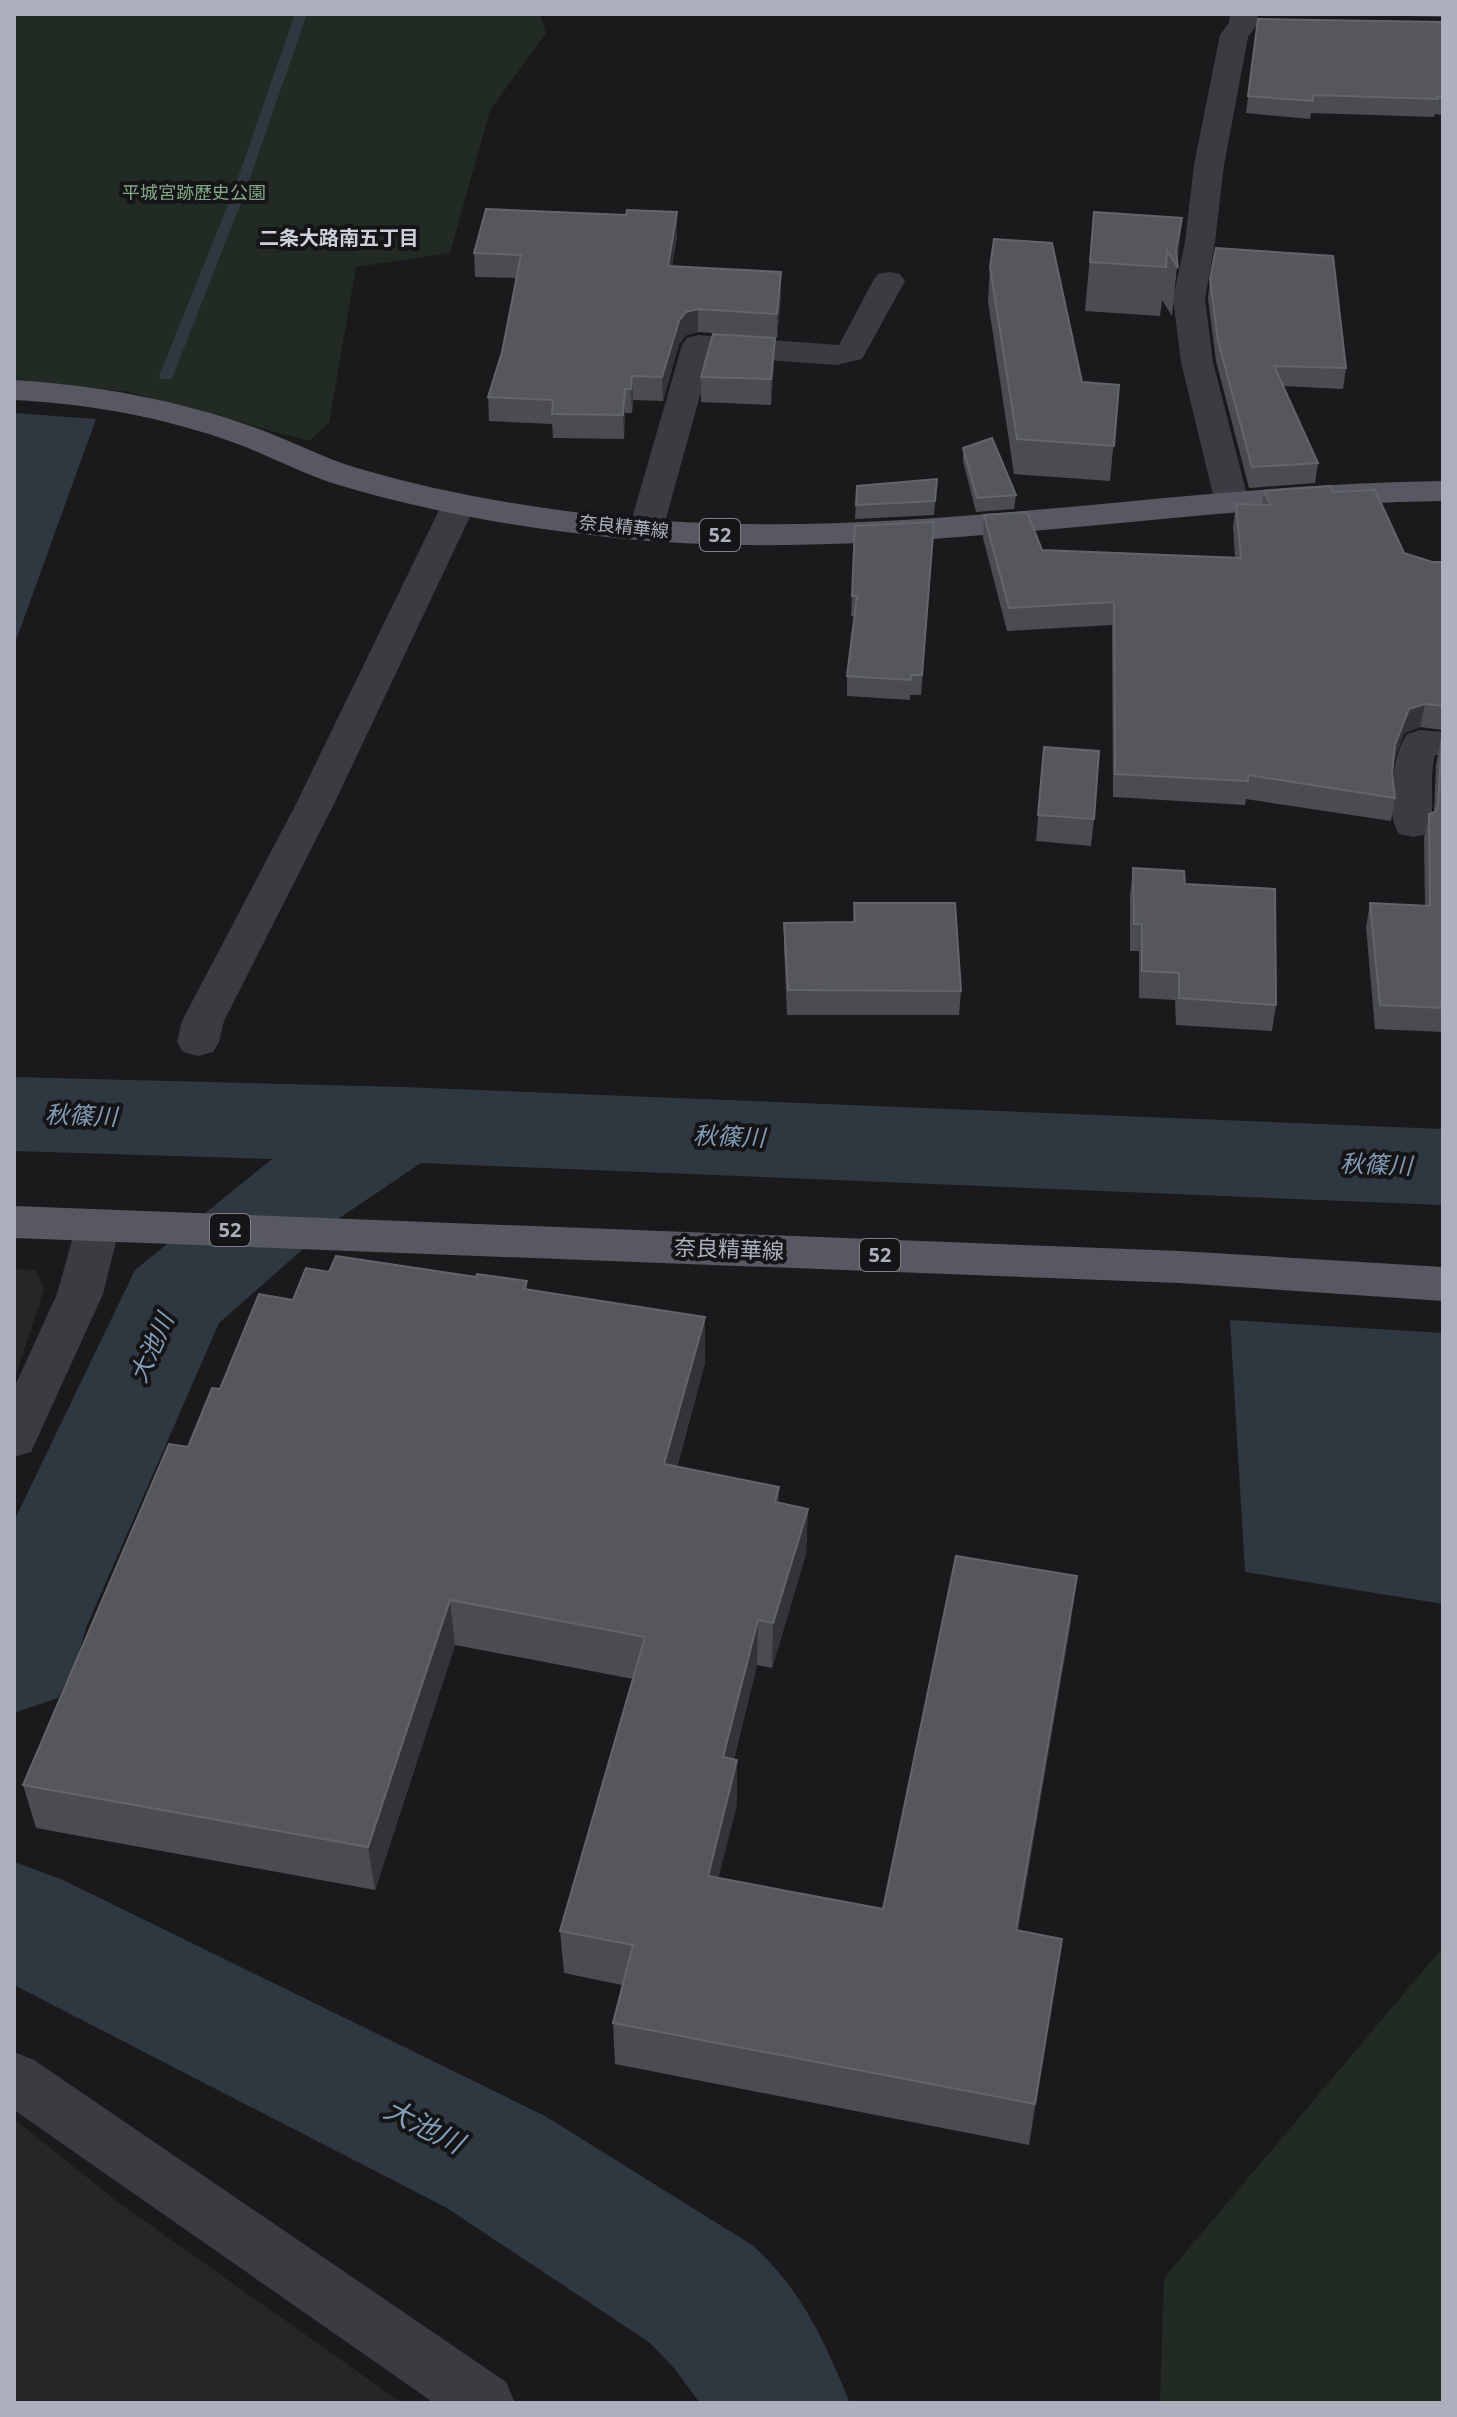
<svg xmlns="http://www.w3.org/2000/svg" width="1457" height="2417" font-family="'Open Sans','Noto Sans JP',sans-serif">
	<style>
		.built { fill: #262629 }
		.green { fill: #212b23 }
		.water { fill: #2f3841 }
		.lines { fill: none; stroke-linecap: round; stroke-linejoin: round }
		.stream { fill: #2f3841; fill-rule: evenodd }
		.river { fill: #2f3841; fill-rule: evenodd }
		.minor { fill: #3b3c42; fill-rule: evenodd }
		.primary { fill: #575861; fill-rule: evenodd }
		.wall { fill: #4b4c51 }
		.shaded-wall { fill: #333437 }
		.building { fill: #56575d; stroke: #63656c; stroke-width: 2 }
		.labels { text-anchor: middle; stroke-width: 8; stroke-linejoin: round; paint-order: stroke }
		.far-park-label { font-size: 18px; fill: #83a886; stroke: #151517 }
		.far-street-label { font-size: 18px; fill: #acb0bc; stroke: #151517 }
		.far-neighbourhood-label { font-size: 20px; font-weight: bold; fill: #cdd0d8; stroke: #151517 }
		.shield { fill: #151517; stroke: #7f828a; stroke-width: 2 }
		.shield-label { font-size: 20px; font-weight: bold; fill: #acb0bc }
		.street-label { font-size: 22px; fill: #acb0bc; stroke: #151517 }
		.water-label { font-size: 24px; font-style: italic; fill: #839db8; stroke: #151517 }
		.near-water-label { font-size: 28px; font-style: italic; fill: #839db8; stroke: #151517 }
	</style>
	<rect width="100%" height="100%" fill="#1a1a1c"/>
	<g class="built">
		<path d="M14 1269 36 1270 44 1289 14 1381Z"/>
		<path d="M14 2119 118 2202 402 2403H14Z"/>
	</g>
	<g class="green">
		<path d="M14 14H540L546 33 490 110 450 253 356 267 329 423 309 441 129 392 14 379Z"/>
		<path d="M1443 1947V2403H1160L1164 2278Z"/>
	</g>
	<g class="water">
		<path d="M14 413 96 419 14 646Z"/>
		<path d="M1230 1320 1443 1333V1604L1245 1572Z"/>
	</g>
	<g class="lines">
		<path class="stream" d="M295 14H307L244 195 173 376 171 379H161L159 376 232 195Z"/>
		<g class="river">
			<path d="M14 1077 403 1087 1443 1129V1205L421 1163 335 1221 219 1323 86 1628 76 1662 58 1698 14 1713V1521L135 1270 272 1159 14 1151Z"/>
			<path d="M14 1862 61 1879 545 2116 752 2245C802 2289 825 2343 850 2403H700L674 2368 650 2343 447 2208 14 1985Z"/>
		</g>
		<g class="minor">
			<path d="M1230 14H1258L1257 25 1248 37 1224 165 1215 242 1205 299 1213 362 1248 499 1243 506 1231 509 1219 506 1214 499 1181 362 1173 299 1185 242 1194 165 1220 35 1229 23Z"/>
			<path d="M889 272 900 274 905 281 862 359 837 365 711 356 663 529 658 536 646 539 634 536 629 529 682 345 687 338 698 335 839 345 873 281 878 274Z"/>
			<path d="M459 494 471 497 476 504 334 804 224 1021 219 1042 213 1052 198 1056 183 1052 177 1042 182 1021 296 804 442 504 447 497Z"/>
			<path d="M1420 730 1443 732V756L1435 755C1428 779 1437 818 1427 834L1413 837 1399 834C1384 811 1392 756 1407 734Z"/>
			<path d="M98 1210 114 1215 120 1226 103 1294 31 1452 14 1457V1388L57 1294 76 1226 82 1215Z"/>
			<path d="M14 2052 34 2060 506 2382 515 2403H434L14 2110Z"/>
		</g>
		<g class="primary">
			<path d="M14 380C97 385 178 400 256 428 290 440 323 458 357 468 439 492 523 507 608 516 886 546 1164 484 1443 481V501C1164 505 886 567 607 537 514 527 419 510 329 482 297 471 267 455 235 443 163 417 90 404 14 400Z"/>
			<path d="M14 1206 1180 1251 1443 1267V1301L1180 1283 14 1238Z"/>
		</g>
	</g>
	<g class="wall">
		<path d="M1337 14H1443V17Z"/>
		<path d="M1258 19 1443 22V115L1435 114 1434 117 1311 113 1310 119 1246 113Z"/>
		<path d="M1094 212 1182 218 1172 316 1162 300 1160 316 1085 311Z"/>
		<path d="M677 235 672 266 781 295 777 338 698 332 686 335 679 344 663 401 633 400 632 413H625L624 439 553 438 552 424 489 421 488 397 502 352 516 278 475 277 474 253Z"/>
		<path d="M990 267 1082 382 1119 385 1110 481 1014 474 988 301Z"/>
		<path d="M1210 279 1346 368 1343 389 1283 386 1318 463 1315 483 1249 488 1216 361 1208 299Z"/>
		<path d="M775 338 774 364 771 405 701 402V377Z"/>
		<path d="M963 448 1016 495 1014 509 976 512 963 461Z"/>
		<path d="M937 479 934 515 855 519 857 486Z"/>
		<path d="M1264 491 1333 492 1404 553 1432 562H1443V730L1420 727 1404 733 1394 761 1392 774 1395 798 1391 821 1246 799 1245 805 1113 797 1112 625 1007 631 983 538 984 515 1042 550 1235 558 1233 527 1236 504 1262 505Z"/>
		<path d="M934 522 921 695H910V700L847 696V676L854 616H851L855 526Z"/>
		<path d="M1442 735 1443 1032 1375 1029 1366 927 1370 903 1425 906 1424 838 1429 814 1434 812 1436 765Z"/>
		<path d="M1044 747 1094 819 1091 846 1036 841Z"/>
		<path d="M1133 868 1185 884 1276 1005 1272 1031 1176 1025 1175 1000 1139 998V951H1130V895Z"/>
		<path d="M854 903 961 991 959 1015H787L784 947V923L853 922Z"/>
		<path d="M329 1272 527 1281V1290L705 1363 677 1467 779 1503 808 1509 806 1554 772 1668 757 1665 734 1759 737 1760V1804L718 1878 883 1909 1071 1621 1018 1930 1062 1939 1029 2145 615 2064 613 2023 622 1985 564 1973 560 1931 633 1679 455 1645 375 1890 36 1828 23 1785 188 1447 220 1389 293 1300Z"/>
	</g>
	<g class="shaded-wall">
		<path d="M677 212V235L668 289V266Z"/>
		<path d="M1182 218 1177 266 1176 250Z"/>
		<path d="M781 272V295L777 338V314Z"/>
		<path d="M698 309V332L686 335 679 344 663 401 662 377 679 321 686 312Z"/>
		<path d="M775 338 774 364 771 405V379Z"/>
		<path d="M632 376 633 400 632 413 631 389Z"/>
		<path d="M625 389V413L624 439 623 415Z"/>
		<path d="M1425 704 1420 727 1404 733 1391 769 1395 745 1409 709Z"/>
		<path d="M705 1317V1363L665 1509 664 1464Z"/>
		<path d="M779 1487V1532L775 1502Z"/>
		<path d="M808 1509 806 1554 772 1668 773 1623Z"/>
		<path d="M1077 1576 1071 1621 1011 1972 1016 1930Z"/>
		<path d="M450 1600 455 1645 375 1890 368 1847Z"/>
		<path d="M758 1620 757 1665 723 1801V1757Z"/>
		<path d="M737 1760V1804L708 1919V1876Z"/>
		<path d="M1062 1939 1056 1981 1029 2145 1035 2104Z"/>
	</g>
	<g class="building">
		<path d="M1258 19 1443 22V97H1437L1438 99 1313 95V101L1248 96Z"/>
		<path d="M486 209 626 215 627 210 677 212 668 266 781 272 777 314 698 309 686 312 679 321 662 377 632 376 631 389H625L623 415 552 414 553 400 488 397 502 352 521 255 474 253Z"/>
		<path d="M1094 212 1182 218 1176 250 1178 268 1167 250 1166 267 1090 262Z"/>
		<path d="M994 239 1052 243 1082 382 1119 385 1114 446 1017 439 990 267Z"/>
		<path d="M1216 248 1333 256 1346 368 1274 366 1318 463 1252 467 1218 341 1210 279Z"/>
		<path d="M713 334 775 338 771 379 701 377Z"/>
		<path d="M992 438 1016 495 977 498 963 448Z"/>
		<path d="M937 479 935 501 856 505 857 486Z"/>
		<path d="M1330 486 1333 492 1375 490 1404 553 1432 562H1443V706L1425 704 1409 709 1395 745 1392 774 1395 798 1248 775V781L1115 774 1114 602 1009 608 984 515 1027 512 1042 550 1241 558 1236 504 1271 505 1264 491Z"/>
		<path d="M934 522 922 675H911V680L847 676 857 596H852L855 526Z"/>
		<path d="M1442 735 1443 1008 1380 1005 1370 903 1430 906 1429 814 1435 812 1438 804Z"/>
		<path d="M1044 747 1099 751 1094 819 1038 815Z"/>
		<path d="M1133 868 1184 871 1185 884 1275 889 1276 1005 1179 998V973L1142 971V924H1134Z"/>
		<path d="M854 903H955L961 991 788 990 784 923 855 922Z"/>
		<path d="M336 1256 476 1277 477 1274 527 1281 524 1289 705 1317 664 1464 779 1487 775 1502 808 1509 773 1623 758 1620 723 1757 737 1760 708 1876 883 1909 956 1556 1077 1576 1016 1930 1062 1939 1035 2104 613 2023 633 1945 560 1931 645 1637 450 1600 368 1847 23 1785 169 1444 188 1447 212 1388 220 1389 259 1294 293 1300 306 1268 329 1272Z"/>
	</g>
	<g class="labels">
		<g class="far-park-label">
			<text x="194" y="199">平城宮跡歴史公園</text>
		</g>
		<g class="far-street-label">
			<text transform="translate(624 527) rotate(6)" y="6">奈良精華線</text>
		</g>
		<g class="far-neighbourhood-label">
			<text x="339" y="245">二条大路南五丁目</text>
		</g>
		<g class="shield">
			<rect x="700" y="519" width="40" height="32" rx="6"/>
			<rect x="210" y="1214" width="40" height="32" rx="6"/>
			<rect x="860" y="1239" width="40" height="32" rx="6"/>
		</g>
		<g class="shield-label">
			<text x="720" y="542">52</text>
			<text x="230" y="1237">52</text>
			<text x="880" y="1262">52</text>
		</g>
		<g class="street-label">
			<text transform="translate(729 1249) rotate(2)" y="8">奈良精華線</text>
		</g>
		<g class="water-label">
			<text transform="translate(81 1116) rotate(2)" y="8">秋篠川</text>
			<text transform="translate(729 1137) rotate(2)" y="8">秋篠川</text>
			<text transform="translate(1376 1165) rotate(2)" y="8">秋篠川</text>
			<text transform="translate(152 1348) rotate(-66)" y="8">大池川</text>
		</g>
		<g class="near-water-label">
			<text transform="translate(424 2126) rotate(27)" y="10">大池川</text>
		</g>
	</g>
	<rect width="1457" height="2417" fill="none" stroke="#acb0bc" stroke-width="32"/>
</svg>
